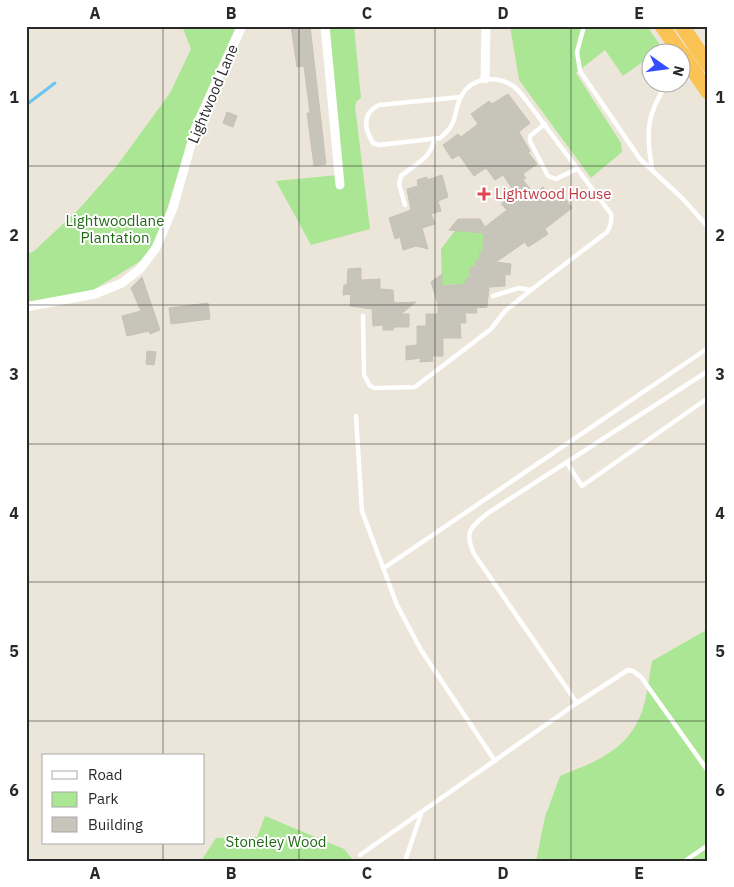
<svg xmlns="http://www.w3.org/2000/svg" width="734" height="887" font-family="'IBM Plex Sans',sans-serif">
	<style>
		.green { fill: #abe694 }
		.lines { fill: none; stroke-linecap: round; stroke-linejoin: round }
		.stream { stroke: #67c6f4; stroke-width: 3 }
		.building { fill: #c7c4b9; stroke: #c8c2b4 }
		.service { stroke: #fff; stroke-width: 4.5 }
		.minor { stroke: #fff; stroke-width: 9 }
		.trunk { stroke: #fbc254; stroke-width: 15 }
		.grid { fill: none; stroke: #292929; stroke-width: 1; stroke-opacity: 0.55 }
		.health-dot { fill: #e0444e; stroke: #fff; stroke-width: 2 }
		.labels { text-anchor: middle; stroke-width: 4; stroke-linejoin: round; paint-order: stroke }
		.street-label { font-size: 15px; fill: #292929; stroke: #fff }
		.health-label { font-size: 15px; fill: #be3a42; stroke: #fff; text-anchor: start }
		.park-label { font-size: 15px; fill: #226a16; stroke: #fff }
		.neatline { fill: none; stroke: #292929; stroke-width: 2 }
		.grid-label { font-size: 16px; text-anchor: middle; font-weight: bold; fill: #292929 }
	</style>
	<rect width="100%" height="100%" fill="#ece6da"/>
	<g class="green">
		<path d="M182 26H236L195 118 160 232 144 259 93 290 26 302V255L34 251 79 209 116 167 170 93 191 49Z"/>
		<path d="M329 26H354L361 98 357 101 355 106 370 229 311 245 276 181 338 175Z"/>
		<path d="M510 26H647L662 48 656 52H652L651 56 623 76 605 50 576 73 621 143 622 152 591 178 519 80Z"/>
		<path d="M460 224 465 231 476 232V225L484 235 483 252H480L479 260H476V267H470V278H466L465 291H460L459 284 445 285 444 299 439 287 442 284 441 249Z"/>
		<path d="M708 629V861H536L545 817 560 776C594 762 626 752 641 714 647 699 649 677 652 661Z"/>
		<path d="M265 816 344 849 354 861H201L216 838 257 837Z"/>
	</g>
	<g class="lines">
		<path class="stream" d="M26 105 55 83"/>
	</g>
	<g class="building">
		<path d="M291 26H310L326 164 314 166 307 113H310L304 66 297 67Z"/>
		<path d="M508 94 530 123 519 132 530 151 528 152 537 164 523 174 526 178 523 180 534 194 543 187 554 201 563 195 572 208 545 229 548 234 528 247 525 242 496 262 511 264 510 275 505 274V286L489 287 487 307 476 308 477 313H465L466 323H460L461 338H443V356H432L433 361 420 362 421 358 406 360V346L417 345V326H426V314H438V304L431 282 442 274V286L465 284 466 278H470V267H476V260H479L480 252H483L484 233 449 230 458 219H480L485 227 507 210 501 204 515 193 503 175 495 180 486 168 474 176 459 155 452 159 443 145 458 134 461 137 478 124 471 114 489 101 492 104Z"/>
		<path d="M227 112 237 116 233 127 223 123Z"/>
		<path d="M442 175 448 197 438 201 441 211 431 214 435 224 422 228 428 249 416 246 403 250 400 237 395 239 389 218 411 210 407 189 418 186 417 180 427 177V180Z"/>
		<path d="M361 268V280L380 279V289L393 290 394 303 416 302 401 314H409V327H394L393 330H383V325L373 326 372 309 350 306 351 294 343 295 344 285H347L348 269Z"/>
		<path d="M142 277 160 330 150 334 149 331 127 336 122 316 141 311 131 288Z"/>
		<path d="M208 303 210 319 171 324 169 308Z"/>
		<path d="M147 351 156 352 154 365 146 364Z"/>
	</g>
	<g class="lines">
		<g class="service">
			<path d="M584 26 577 52 580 71 640 159 683 199 708 227"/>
			<path d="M545 124 530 136V141L548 176 556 179 577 169"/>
			<path d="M652 169C646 133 646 114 668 82"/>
			<path d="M405 205 399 184 401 176C414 165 432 158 434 139"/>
			<path d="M493 296 519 288 531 290"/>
			<path d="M363 316 364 375 370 386 375 388 415 387 491 329 505 311 531 290 607 232C611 226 612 221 611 214L526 100C522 95 518 89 513 86 497 75 472 77 462 95 452 112 460 122 440 138L379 145 373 143C364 128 362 113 379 105L461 97"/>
			<path d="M356 416 362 511 397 605 421 650 495 761"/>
			<path d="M567 463 582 486 708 398"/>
			<path d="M384 568 708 348"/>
			<path d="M577 703 474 554C464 531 470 528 488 513L708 371"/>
			<path d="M360 855 577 703 628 670 633 671 641 677 708 771"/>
			<path d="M405 861 421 814"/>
			<path d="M685 861 708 845"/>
		</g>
		<g class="minor">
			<path d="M325 26 340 185"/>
			<path d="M485 79 486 26"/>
			<path d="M26 307 95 294 122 283 140 269 156 248 173 208 196 127 242 26"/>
		</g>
		<g class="trunk">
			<path d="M662 26 680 52"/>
			<path d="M682 26 708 65"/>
			<path d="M682 54 708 92"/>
		</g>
	</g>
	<path class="grid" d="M163 26V756M299 26V861M435 26V861M571 26V861M26 166H708M26 305H708M26 444H708M26 582H708M26 721H708M163 843V861"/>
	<path class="health-dot" d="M481.5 186.5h5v5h5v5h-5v5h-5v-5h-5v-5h5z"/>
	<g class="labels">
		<g class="street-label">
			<text transform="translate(213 94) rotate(-67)" y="5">Lightwood Lane</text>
		</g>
		<g class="health-label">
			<text x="495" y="199">Lightwood House</text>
		</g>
		<g class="park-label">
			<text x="115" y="226">Lightwoodlane<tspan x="115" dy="17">Plantation</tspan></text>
			<text x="276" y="847">Stoneley Wood</text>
		</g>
	</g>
	<rect width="734" height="887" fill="none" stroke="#ffffff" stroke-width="55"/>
	<rect x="42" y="754" width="162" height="90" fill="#ffffff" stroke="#a9a9a9"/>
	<rect x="52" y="771" width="25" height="8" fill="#ffffff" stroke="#a9a9a9"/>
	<text x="88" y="780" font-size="15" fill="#292929">Road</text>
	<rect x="52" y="792" width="25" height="15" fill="#abe694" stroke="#a9a9a9"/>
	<text x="88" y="804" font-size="15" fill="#292929">Park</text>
	<rect x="52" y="817" width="25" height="15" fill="#c7c4b9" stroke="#a9a9a9"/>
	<text x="88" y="830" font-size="15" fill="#292929">Building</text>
	<g transform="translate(666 68) rotate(104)"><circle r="24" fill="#ffffff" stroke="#a9a9a9"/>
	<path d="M0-4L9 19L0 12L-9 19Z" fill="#354eff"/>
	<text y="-8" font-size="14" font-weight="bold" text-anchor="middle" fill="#292929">N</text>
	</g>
	<rect x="28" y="28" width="678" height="832" class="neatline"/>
	<g class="grid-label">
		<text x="95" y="19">A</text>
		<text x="231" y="19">B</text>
		<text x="367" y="19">C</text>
		<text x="503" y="19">D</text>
		<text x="639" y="19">E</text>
		<text x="14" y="103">1</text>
		<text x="720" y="103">1</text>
		<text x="14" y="241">2</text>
		<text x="720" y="241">2</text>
		<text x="14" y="380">3</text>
		<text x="720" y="380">3</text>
		<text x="14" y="519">4</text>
		<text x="720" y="519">4</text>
		<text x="14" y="657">5</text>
		<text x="720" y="657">5</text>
		<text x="14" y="796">6</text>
		<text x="720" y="796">6</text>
		<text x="95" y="879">A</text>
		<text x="231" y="879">B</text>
		<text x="367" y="879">C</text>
		<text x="503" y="879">D</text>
		<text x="639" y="879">E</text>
	</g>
</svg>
